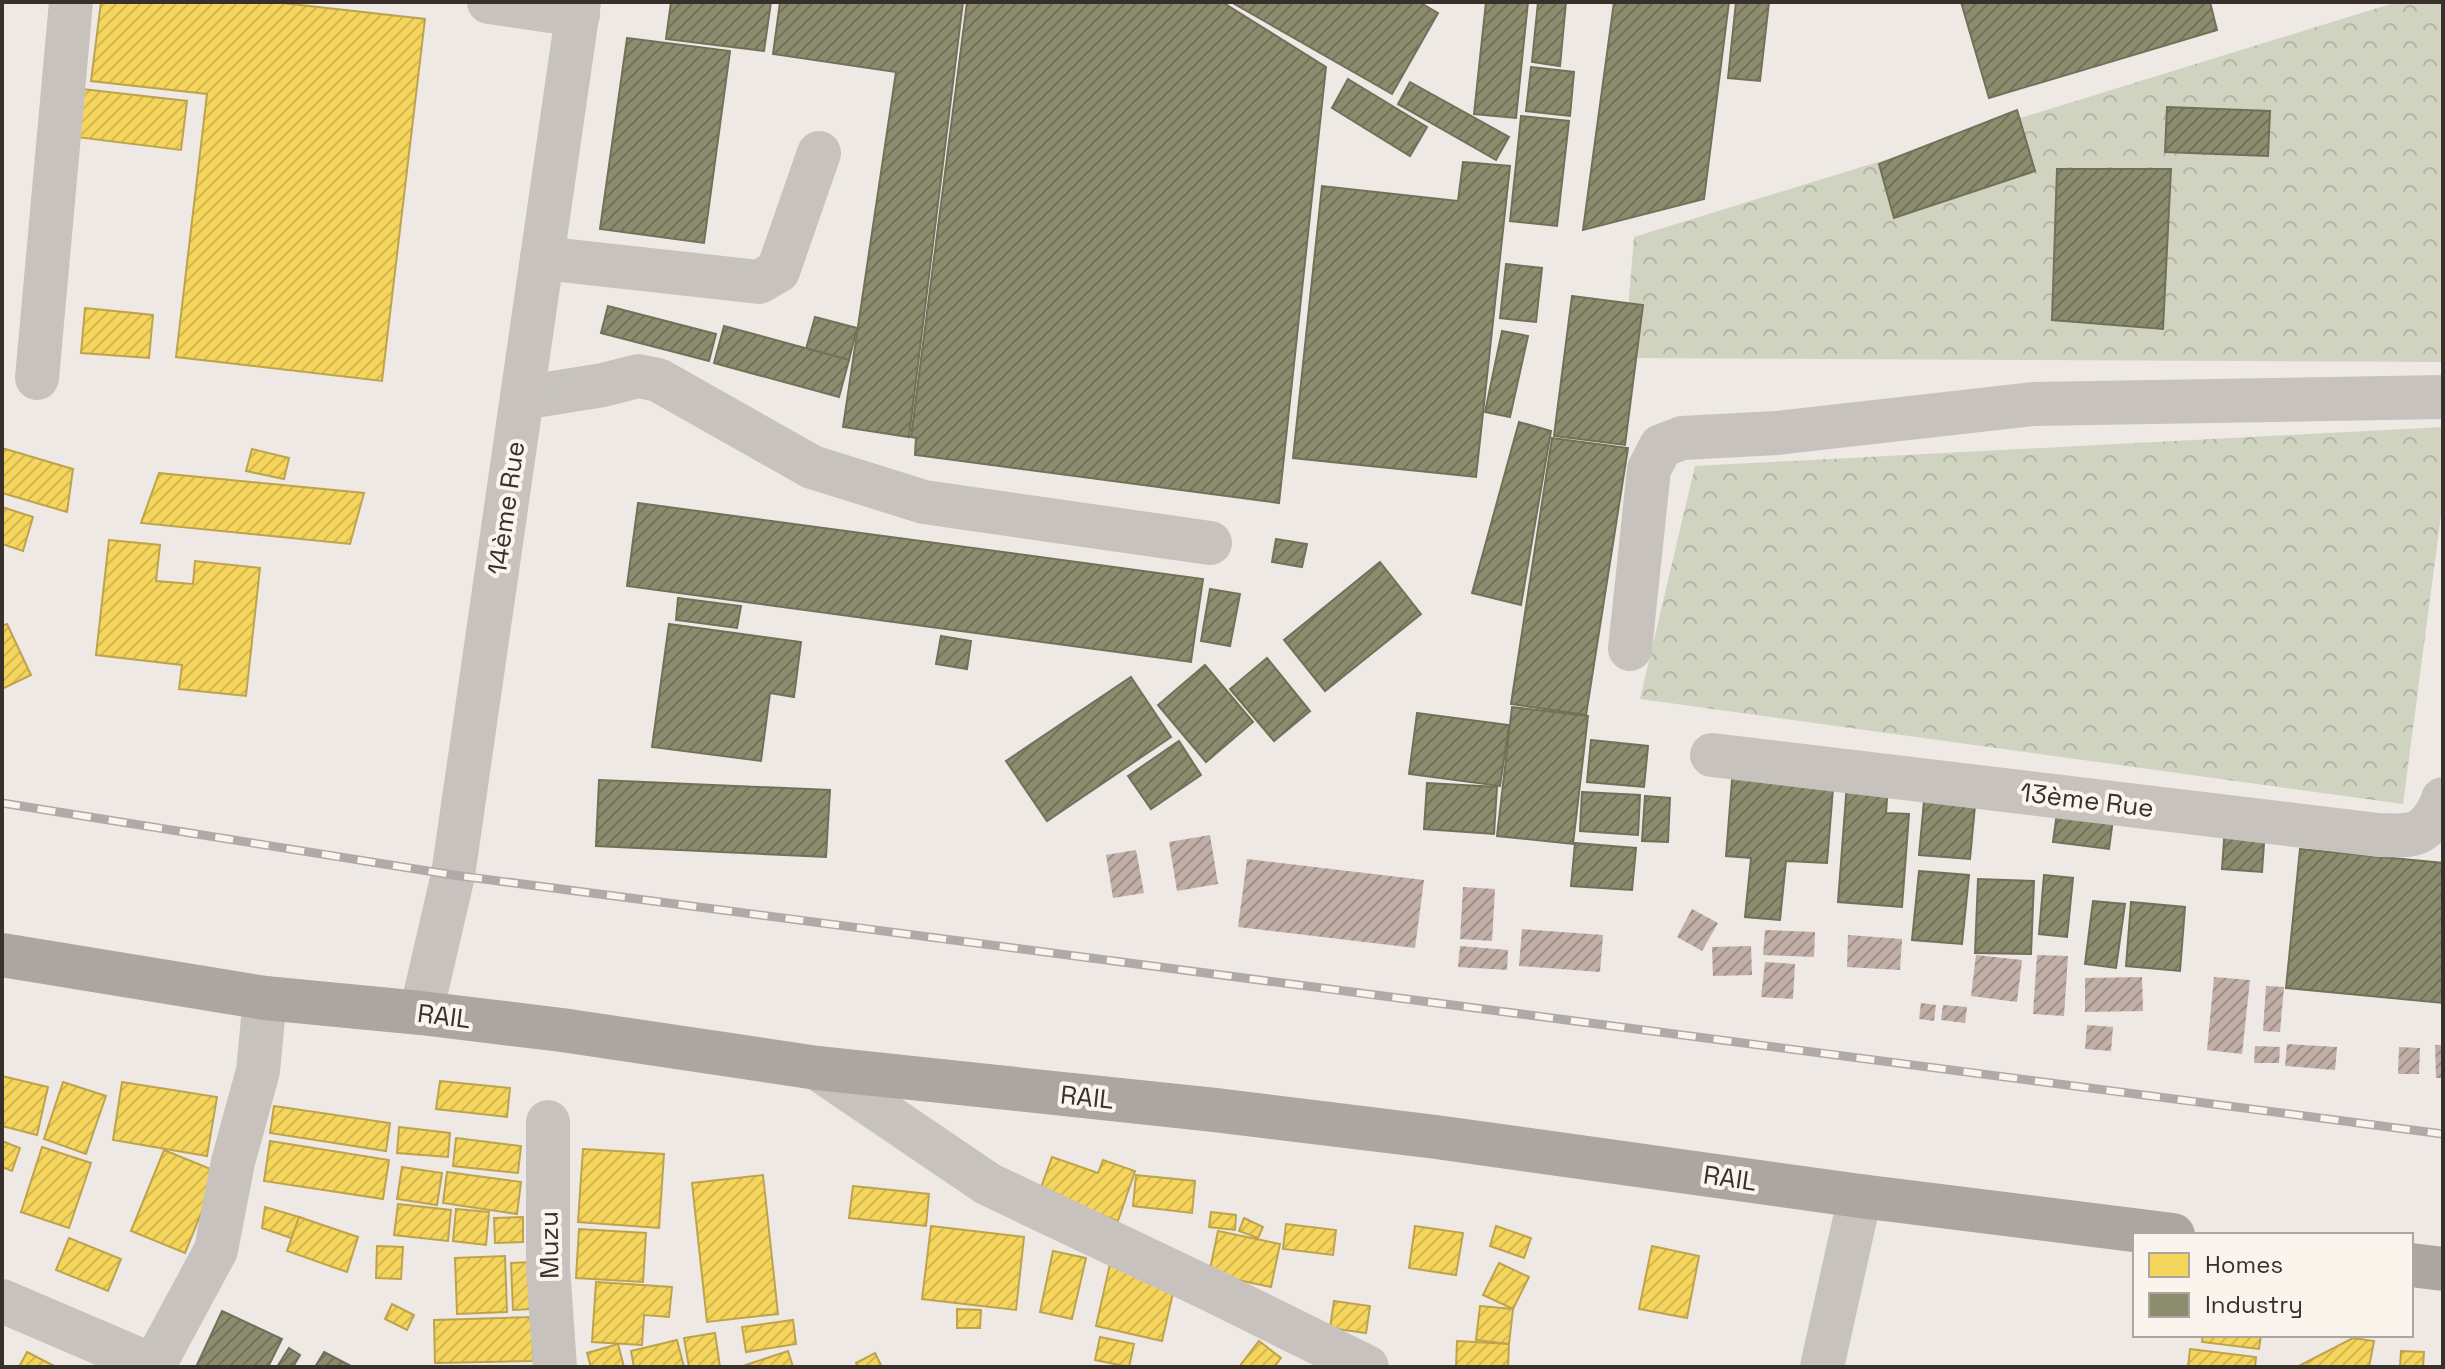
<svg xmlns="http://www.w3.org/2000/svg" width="2445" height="1369" font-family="'Space Grotesk',sans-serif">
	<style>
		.forest { fill: url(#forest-crowns) }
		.homes { fill: url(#homes-hatch); stroke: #bda34d; stroke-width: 2 }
		.industry { fill: url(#industry-hatch); stroke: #73705a; stroke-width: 2 }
		.building { fill: url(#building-hatch) }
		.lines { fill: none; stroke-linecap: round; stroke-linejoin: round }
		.minor { stroke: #c7c2bd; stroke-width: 44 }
		.major { stroke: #aca6a2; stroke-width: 44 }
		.rail-casing { stroke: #afaaa7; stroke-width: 9 }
		.rail { stroke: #faf4ed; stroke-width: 6; stroke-dasharray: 18; stroke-linecap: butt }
		.labels { text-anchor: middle; stroke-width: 8; stroke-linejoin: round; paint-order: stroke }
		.street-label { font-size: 26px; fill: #392f2b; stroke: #faf4ed }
	</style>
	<defs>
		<pattern id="forest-crowns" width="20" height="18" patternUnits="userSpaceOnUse" patternTransform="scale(2)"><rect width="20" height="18" fill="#d0d3bf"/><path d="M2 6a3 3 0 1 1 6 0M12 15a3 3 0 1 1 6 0" fill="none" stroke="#b3b5a4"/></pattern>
		<pattern id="homes-hatch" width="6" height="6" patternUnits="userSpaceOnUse" patternTransform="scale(2)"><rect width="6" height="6" fill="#f6d55c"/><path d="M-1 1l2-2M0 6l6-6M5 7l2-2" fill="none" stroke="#d4b750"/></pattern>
		<pattern id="industry-hatch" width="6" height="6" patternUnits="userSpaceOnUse" patternTransform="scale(2)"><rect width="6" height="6" fill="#8c8c6e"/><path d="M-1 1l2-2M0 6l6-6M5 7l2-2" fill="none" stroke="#73735b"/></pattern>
		<pattern id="building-hatch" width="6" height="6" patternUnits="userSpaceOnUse" patternTransform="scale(2)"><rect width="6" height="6" fill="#c1aea7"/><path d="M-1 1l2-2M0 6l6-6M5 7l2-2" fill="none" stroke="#9e8e88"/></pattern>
	</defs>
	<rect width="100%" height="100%" fill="#eee9e4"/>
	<g class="forest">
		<path d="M2397 2H2443V362L1624 358 1634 237Z"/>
		<path d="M2443 427V500L2403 804 1640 699 1695 466Z"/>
	</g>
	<g class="homes">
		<path d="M101 2H273L425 19 382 381 176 357 207 94 91 81Z"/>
		<path d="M82 89 187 101 181 150 76 137Z"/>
		<path d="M85 308 153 315 149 358 81 353Z"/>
		<path d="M2 448 73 469 67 512 2 493Z"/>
		<path d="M252 449 289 458 284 479 246 471Z"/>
		<path d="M159 473 364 493 350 544 141 523Z"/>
		<path d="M2 507 33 517 23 551 2 544Z"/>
		<path d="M109 540 160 545 156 581 193 584 195 561 260 568 246 696 179 689 182 665 96 655Z"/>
		<path d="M7 624 31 675 2 689V626Z"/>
		<path d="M2 1076 48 1087 37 1135 2 1126Z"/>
		<path d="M440 1081 510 1088 507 1117 436 1109Z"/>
		<path d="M63 1082 106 1096 86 1154 44 1139Z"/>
		<path d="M122 1082 217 1097 207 1156 113 1140Z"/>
		<path d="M274 1106 390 1123 386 1151 270 1133Z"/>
		<path d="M399 1127 450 1133 448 1157 397 1153Z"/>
		<path d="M456 1138 521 1146 518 1173 453 1166Z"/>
		<path d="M2 1141 20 1148 12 1171 2 1167Z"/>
		<path d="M270 1141 389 1160 383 1199 264 1181Z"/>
		<path d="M42 1147 91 1163 69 1228 21 1212Z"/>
		<path d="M583 1149 664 1154 659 1228 578 1222Z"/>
		<path d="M164 1150 218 1172 185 1253 131 1231Z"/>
		<path d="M1052 1157 1098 1173 1103 1160 1135 1171 1118 1221 1039 1193Z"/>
		<path d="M402 1167 442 1173 437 1205 397 1199Z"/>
		<path d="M447 1172 521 1182 517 1214 443 1203Z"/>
		<path d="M763 1175 778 1314 707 1322 692 1183Z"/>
		<path d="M1136 1175 1195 1181 1192 1213 1133 1206Z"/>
		<path d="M853 1186 929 1194 926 1226 849 1218Z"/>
		<path d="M398 1204 451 1210 448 1241 394 1235Z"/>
		<path d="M265 1207 303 1218 291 1238 262 1228Z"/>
		<path d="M456 1209 489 1212 486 1245 453 1241Z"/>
		<path d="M1211 1212 1236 1215 1235 1230 1209 1227Z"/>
		<path d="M299 1217 358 1237 347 1272 287 1251Z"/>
		<path d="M523 1217V1242L495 1243 494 1218Z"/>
		<path d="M1244 1218 1263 1227 1258 1238 1239 1231Z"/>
		<path d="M1286 1224 1336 1230 1333 1255 1283 1249Z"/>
		<path d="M931 1226 1024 1237 1016 1310 922 1299Z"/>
		<path d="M1415 1226 1463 1233 1456 1275 1409 1268Z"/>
		<path d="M1496 1226 1531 1238 1524 1258 1490 1246Z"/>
		<path d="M579 1229 646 1233 643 1282 576 1278Z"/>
		<path d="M1218 1231 1280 1244 1271 1287 1209 1274Z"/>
		<path d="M69 1238 121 1259 108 1291 56 1270Z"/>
		<path d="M377 1246 403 1247 401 1279 376 1278Z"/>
		<path d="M1652 1246 1699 1256 1687 1318 1639 1309Z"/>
		<path d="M1053 1251 1086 1258 1072 1319 1040 1312Z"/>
		<path d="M505 1256 507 1312 457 1314 455 1258Z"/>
		<path d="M529 1262 532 1309 513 1310 511 1263Z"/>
		<path d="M1499 1263 1529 1277 1513 1309 1483 1295Z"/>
		<path d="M1110 1264 1175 1284 1162 1341 1096 1326Z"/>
		<path d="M596 1282 672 1287 669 1317 644 1315 642 1345 592 1342Z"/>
		<path d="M1334 1301 1370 1306 1366 1333 1330 1328Z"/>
		<path d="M392 1304 414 1315 407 1330 385 1319Z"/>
		<path d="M1480 1306 1513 1309 1509 1344 1476 1340Z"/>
		<path d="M957 1309 981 1310 980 1328H957Z"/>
		<path d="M532 1317 533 1361 435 1363 434 1320Z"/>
		<path d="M793 1320 796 1344 746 1352 742 1327Z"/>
		<path d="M715 1333 720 1367H689L684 1338Z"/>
		<path d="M2203 1335H2261L2259 1349 2202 1342Z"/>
		<path d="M1100 1337 1134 1344 1129 1367 1095 1360Z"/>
		<path d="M2353 1338 2374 1341 2369 1367H2297Z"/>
		<path d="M677 1340 684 1367H634L631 1351Z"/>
		<path d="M1259 1341 1281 1358 1274 1367H1239Z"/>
		<path d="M1457 1341 1509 1344 1508 1367H1456Z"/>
		<path d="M618 1344 624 1367H591L587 1353Z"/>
		<path d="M2190 1349 2256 1357 2255 1367H2188Z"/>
		<path d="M788 1351 793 1367H743V1366Z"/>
		<path d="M2401 1351 2424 1352 2423 1367H2400Z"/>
		<path d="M27 1352 56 1367H19Z"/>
		<path d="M875 1353 882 1367H858L856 1363Z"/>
	</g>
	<g class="industry">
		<path d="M671 2H771L764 51 666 39Z"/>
		<path d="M780 2H963L909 437 843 427 896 72 773 54Z"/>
		<path d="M967 2H1222L1326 67 1279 503 915 455 916 438 911 437Z"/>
		<path d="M1231 2H1419L1438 13 1392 94Z"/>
		<path d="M1486 2H1528L1516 118 1474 114Z"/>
		<path d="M1538 2H1566L1560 66 1532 62Z"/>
		<path d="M1614 2H1729L1704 199 1583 230Z"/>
		<path d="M1736 2H1769L1760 81 1728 78Z"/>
		<path d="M1961 2H2210L2217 30 1989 98Z"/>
		<path d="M627 38 730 51 704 243 600 229Z"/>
		<path d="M1531 67 1574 72 1570 116 1526 111Z"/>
		<path d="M1348 79 1427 127 1410 156 1332 108Z"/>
		<path d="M1410 82 1509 137 1496 160 1398 104Z"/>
		<path d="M2167 107 2270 111 2268 156 2165 152Z"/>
		<path d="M2017 110 2035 171 1894 218 1879 164Z"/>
		<path d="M1521 116 1569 121 1557 226 1510 221Z"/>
		<path d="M1463 162 1510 166 1476 477 1293 458 1322 186 1458 201Z"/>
		<path d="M2057 169H2171L2163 329 2052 320Z"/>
		<path d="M1506 264 1542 268 1536 322 1500 318Z"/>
		<path d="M1572 296 1643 305 1625 445 1554 436Z"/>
		<path d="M608 306 716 334 709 361 601 333Z"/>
		<path d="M815 317 857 328 849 360 806 349Z"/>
		<path d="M724 326 849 360 839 397 714 363Z"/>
		<path d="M1502 331 1528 336 1510 417 1485 412Z"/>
		<path d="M1519 422 1551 431 1521 605 1472 593Z"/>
		<path d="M1552 438 1628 448 1586 715 1511 704Z"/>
		<path d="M638 503 1203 579 1191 662 627 586Z"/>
		<path d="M1276 539 1307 544 1302 567 1272 562Z"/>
		<path d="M1380 562 1421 614 1325 691 1284 640Z"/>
		<path d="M1210 589 1240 594 1230 646 1201 641Z"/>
		<path d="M678 598 741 606 737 628 676 620Z"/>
		<path d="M669 624 801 642 794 697 770 693 761 761 652 747Z"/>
		<path d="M941 636 971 641 967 669 936 664Z"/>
		<path d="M1267 658 1310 711 1274 741 1230 689Z"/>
		<path d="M1205 665 1253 722 1206 762 1158 705Z"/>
		<path d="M1131 677 1171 737 1047 821 1006 761Z"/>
		<path d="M1512 707 1588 716 1573 844 1497 836Z"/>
		<path d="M1417 713 1509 725 1500 786 1409 774Z"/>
		<path d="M1591 740 1648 746 1644 787 1587 782Z"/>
		<path d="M1179 741 1201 775 1151 809 1128 776Z"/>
		<path d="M1733 768 1834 776 1827 863 1786 861 1780 920 1745 917 1751 858 1726 856Z"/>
		<path d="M599 780 830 790 826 857 596 846Z"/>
		<path d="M1427 783 1497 787 1494 834 1424 829Z"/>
		<path d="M1847 783 1888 785 1886 813 1909 814 1902 907 1838 902Z"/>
		<path d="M1925 790 1976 795 1970 859 1919 855Z"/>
		<path d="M1582 792 1640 795 1638 835 1580 831Z"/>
		<path d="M1645 796 1670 798 1668 842 1642 841Z"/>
		<path d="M2058 805 2114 812 2109 849 2053 842Z"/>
		<path d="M2225 826 2265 829 2262 872 2222 869Z"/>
		<path d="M1575 843 1636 848 1632 890 1571 886Z"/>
		<path d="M2300 849 2443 863V1003L2286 988Z"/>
		<path d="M1919 871 1969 875 1962 944 1912 940Z"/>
		<path d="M2044 875 2073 878 2067 937 2039 934Z"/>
		<path d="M1978 879 2034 881 2031 954 1975 953Z"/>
		<path d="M2093 901 2125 904 2116 968 2085 964Z"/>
		<path d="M2131 902 2185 907 2180 971 2126 966Z"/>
		<path d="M222 1311 282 1339 268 1367H196Z"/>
		<path d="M289 1348 300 1355 293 1367H277Z"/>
		<path d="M324 1352 351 1366 350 1367H315Z"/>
	</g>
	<g class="building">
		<path d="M1210 835 1218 884 1177 891 1169 842Z"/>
		<path d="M1136 850 1144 893 1113 898 1106 855Z"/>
		<path d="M1247 859 1424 880 1415 948 1238 927Z"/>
		<path d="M1463 887 1495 889 1492 941 1460 939Z"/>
		<path d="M1692 909 1718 923 1702 951 1677 937Z"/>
		<path d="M1522 929 1603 935 1600 972 1519 966Z"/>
		<path d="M1765 930 1815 932 1814 957 1763 955Z"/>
		<path d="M1848 935 1902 939 1900 970 1847 967Z"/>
		<path d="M1460 946 1508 950 1507 970 1458 967Z"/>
		<path d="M1751 946 1752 975 1713 976 1712 947Z"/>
		<path d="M1976 955 2022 960 2017 1002 1971 996Z"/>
		<path d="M2037 955 2068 956 2064 1016 2033 1014Z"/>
		<path d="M1765 962 1795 964 1793 999 1761 997Z"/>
		<path d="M2142 977 2143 1011 2085 1012V978Z"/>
		<path d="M2214 977 2250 980 2242 1054 2207 1050Z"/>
		<path d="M2266 986 2284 987 2280 1032 2263 1031Z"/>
		<path d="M1921 1003 1936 1005 1934 1021 1919 1019Z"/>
		<path d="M1943 1005 1967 1007 1965 1023 1941 1020Z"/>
		<path d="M2087 1025 2113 1027 2111 1051 2085 1049Z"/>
		<path d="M2287 1044 2337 1047 2335 1070 2285 1066Z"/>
		<path d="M2435 1045H2443V1078H2436Z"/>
		<path d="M2255 1046 2280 1047 2279 1063H2254Z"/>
		<path d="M2399 1047 2420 1048 2419 1074H2398Z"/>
	</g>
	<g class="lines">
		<g class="minor">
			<path d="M489 2 578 15"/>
			<path d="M542 258 759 282 778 271 819 153"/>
			<path d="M37 378 71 2"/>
			<path d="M522 398 603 385 638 376 658 380 812 467 924 502 1210 543"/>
			<path d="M1630 649 1649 469 1661 446 1682 438 1777 433 2033 404 2443 397"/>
			<path d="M1712 755 2378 835C2403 835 2419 840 2434 817 2438 811 2441 806 2443 799"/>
			<path d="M421 1013 453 875 579 2"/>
			<path d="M817 1068 988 1184 1205 1287 1367 1367"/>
			<path d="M548 1122V1267L555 1367"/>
			<path d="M2 1301 154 1366"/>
			<path d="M153 1367 216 1250 233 1162 258 1071 265 998"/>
			<path d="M1822 1367 1860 1196"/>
		</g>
		<g class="major">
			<path d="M2 955 265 998 421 1013 562 1030 817 1068 1215 1110 1436 1137 1860 1196 2173 1235"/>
			<path d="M2411 1265 2443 1269"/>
		</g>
		<defs>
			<path id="rail" d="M2 803 453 875 2443 1134"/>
		</defs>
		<use href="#rail" class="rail-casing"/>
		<use href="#rail" class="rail"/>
	</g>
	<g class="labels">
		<g class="street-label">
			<text transform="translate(506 508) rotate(-82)" y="9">14ème Rue</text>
			<text transform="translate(2087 800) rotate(7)" y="9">13ème Rue</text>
			<text transform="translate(444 1016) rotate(7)" y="9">RAIL</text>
			<text transform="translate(1087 1097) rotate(6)" y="9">RAIL</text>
			<text transform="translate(1730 1178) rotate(8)" y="9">RAIL</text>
			<text transform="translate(549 1245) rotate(-91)" y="9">Muzu</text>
		</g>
	</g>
	<rect width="2445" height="1369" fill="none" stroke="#392f2b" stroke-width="8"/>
	<rect x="2133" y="1233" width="280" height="104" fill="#faf4ed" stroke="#ada59f" stroke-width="2"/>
	<rect x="2149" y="1253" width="40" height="24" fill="#f6d55c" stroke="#ada59f" stroke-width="2"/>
	<text x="2205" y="1273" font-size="24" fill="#392f2b">Homes</text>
	<rect x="2149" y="1293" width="40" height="24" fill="#8c8c6e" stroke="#ada59f" stroke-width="2"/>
	<text x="2205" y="1313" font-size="24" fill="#392f2b">Industry</text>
</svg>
